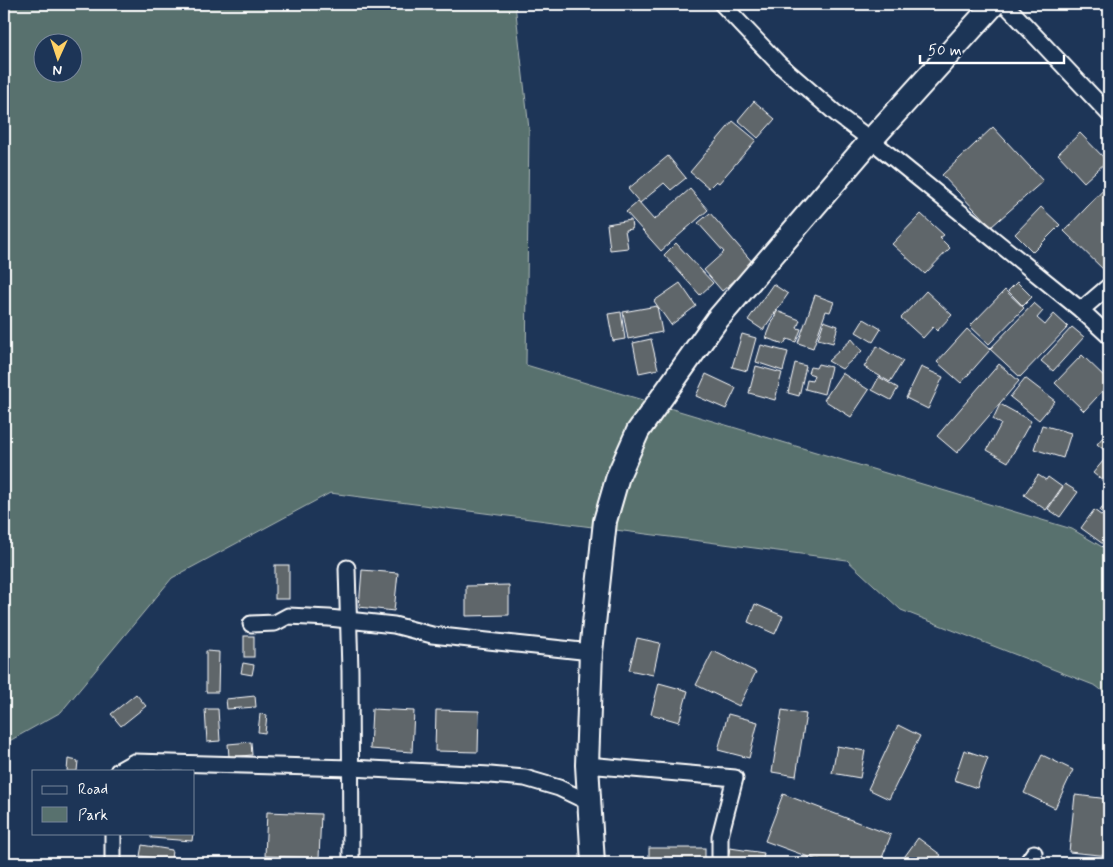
<svg xmlns="http://www.w3.org/2000/svg" width="1113" height="867" font-family="Mynerve,sans-serif">
	<style>
		.green { fill: #58716e; stroke: #acb8b6; fill-rule: evenodd }
		.building { fill: #5f666b; stroke: #fff }
		.lines { fill: none; stroke-linecap: round; stroke-linejoin: round }
		.street-casing { stroke: #fff; stroke-width: 19 }
		.secondary-casing { stroke: #fff; stroke-width: 26 }
		.street { stroke: #1d3557; stroke-width: 15 }
		.secondary { stroke: #1d3557; stroke-width: 22 }
	</style>
	<rect width="100%" height="100%" fill="#1d3557"/>
	<filter id="ink" filterUnits="userSpaceOnUse"><feTurbulence type="fractalNoise" baseFrequency=".02" numOctaves="2"/><feDisplacementMap in="SourceGraphic" scale="10" xChannelSelector="R" yChannelSelector="G"/><feConvolveMatrix kernelMatrix="1 2 1 2 8 2 1 2 1" color-interpolation-filters="sRGB"/></filter>
	<g filter="url(#ink)">
		<path class="green" d="M4 4H515L529 129 526 365 1072 529 1109 551V696L1096 686 901 610 847 560 330 493 172 578 61 712 4 744ZM42 42H72V72H42Z"/>
		<g class="building">
			<path d="M754 101 775 119 758 138 738 120Z"/>
			<path d="M733 121 756 140 719 183 716 181 709 188 690 172Z"/>
			<path d="M993 127 1043 181 991 227 942 175Z"/>
			<path d="M1080 133 1107 161 1084 182 1058 154Z"/>
			<path d="M668 156 686 178 671 190 664 183 640 203 628 189Z"/>
			<path d="M1109 184V275L1064 231Z"/>
			<path d="M690 189 708 210 661 251 626 212 638 202 654 220Z"/>
			<path d="M1041 207 1060 225 1033 252 1015 234Z"/>
			<path d="M710 213 754 264 722 291 704 270 724 252 698 223Z"/>
			<path d="M921 214 944 235 940 238 950 248 925 274 892 244Z"/>
			<path d="M631 220 632 229 625 230 628 248 610 250 607 224Z"/>
			<path d="M676 243 713 283 700 295 664 255Z"/>
			<path d="M1017 282 1032 297 1023 306 1008 291Z"/>
			<path d="M680 283 696 306 671 325 654 301Z"/>
			<path d="M773 284 788 294 763 330 748 320Z"/>
			<path d="M1005 290 1024 308 989 344 970 326Z"/>
			<path d="M926 291 952 315 937 331 933 327 923 338 901 318Z"/>
			<path d="M815 295 834 302 830 312 826 311 813 348 798 343Z"/>
			<path d="M1034 303 1043 311 1037 318 1045 325 1054 314 1068 327 1020 377 990 349Z"/>
			<path d="M657 306 662 332 628 339 623 312Z"/>
			<path d="M777 311 800 320 797 328 801 329 796 342 787 339 784 344 766 338Z"/>
			<path d="M621 312 625 339 613 341 608 314Z"/>
			<path d="M864 319 881 329 873 342 856 332Z"/>
			<path d="M824 321 838 326 833 343 818 339Z"/>
			<path d="M1072 327 1084 337 1053 371 1041 361Z"/>
			<path d="M967 329 990 350 961 383 937 362Z"/>
			<path d="M742 334 756 338 747 371 732 367Z"/>
			<path d="M651 339 658 369 639 373 633 343Z"/>
			<path d="M852 339 862 351 842 369 828 361Z"/>
			<path d="M761 345 788 352 783 371 756 362Z"/>
			<path d="M877 346 903 361 890 382 864 367Z"/>
			<path d="M1082 355 1109 381V384L1084 411 1055 383Z"/>
			<path d="M795 363 806 366 799 396 788 393Z"/>
			<path d="M818 364 831 367 824 394 805 389 807 380 812 381 814 375 808 373 810 367 816 368Z"/>
			<path d="M999 364 1019 381 957 453 937 436Z"/>
			<path d="M756 366 782 373 775 400 749 393Z"/>
			<path d="M921 367 943 377 928 409 906 398Z"/>
			<path d="M842 373 869 390 851 417 824 400Z"/>
			<path d="M706 374 736 388 726 409 696 396Z"/>
			<path d="M879 377 898 388 891 400 872 390Z"/>
			<path d="M1025 378 1055 401 1039 420 1010 397Z"/>
			<path d="M1000 404 1031 421 1008 462 987 450 1001 424 993 419Z"/>
			<path d="M1042 425 1071 433 1063 458 1034 449Z"/>
			<path d="M1109 430V454L1097 444Z"/>
			<path d="M1109 454V486L1093 473Z"/>
			<path d="M1038 475 1046 480 1048 477 1062 487 1046 510 1024 495Z"/>
			<path d="M1065 484 1078 492 1060 517 1048 509Z"/>
			<path d="M1107 500 1109 502V517L1100 511Z"/>
			<path d="M1094 510 1109 521V534L1103 544 1081 528Z"/>
			<rect x="275" y="565" width="14" height="34"/>
			<path d="M362 570 398 573 394 611 359 607Z"/>
			<path d="M509 585V615L466 616V586Z"/>
			<path d="M755 604 783 616 775 634 748 622Z"/>
			<rect x="244" y="636" width="10" height="21"/>
			<path d="M637 638 660 643 653 675 629 670Z"/>
			<path d="M206 651 219 652 218 692H206Z"/>
			<path d="M713 651 756 672 739 706 696 685Z"/>
			<path d="M243 663 254 665 252 675 241 673Z"/>
			<path d="M659 683 688 691 679 722 651 714Z"/>
			<path d="M136 694 146 706 121 726 111 714Z"/>
			<path d="M255 696 256 707 227 709 226 699Z"/>
			<path d="M205 709H218L220 741 207 742Z"/>
			<path d="M372 709 414 711 412 752 370 749Z"/>
			<path d="M436 710 479 711 478 752 435 751Z"/>
			<path d="M782 710 806 714 796 776 772 772Z"/>
			<path d="M260 714 267 715 265 733 258 732Z"/>
			<path d="M728 714 758 722 749 758 718 750Z"/>
			<path d="M898 725 920 736 889 799 868 789Z"/>
			<path d="M251 742 252 755 229 757 228 744Z"/>
			<path d="M837 746 865 751 860 778 832 773Z"/>
			<path d="M964 750 988 758 977 788 954 780Z"/>
			<path d="M1042 755 1073 770 1055 808 1024 793Z"/>
			<path d="M68 759 78 761 77 771H67Z"/>
			<path d="M783 794 891 835 880 863H825L765 841Z"/>
			<path d="M1075 795 1109 799V856L1069 852Z"/>
			<path d="M267 812 321 814 319 858 265 856Z"/>
			<path d="M151 833H193L192 841 151 838Z"/>
			<path d="M918 838 941 855 935 863H925L919 859 916 863H900Z"/>
			<path d="M142 845 172 850 171 860 140 856Z"/>
			<rect x="649" y="848" width="56" height="15"/>
			<path d="M730 848 764 853 762 863H727Z"/>
			<path d="M213 860 242 862V863H212Z"/>
		</g>
		<g class="lines">
			<defs>
				<g id="street">
					<path d="M722 4 780 65 839 116 871 140 1081 310 1109 336"/>
					<path d="M1005 4 1109 114"/>
					<path d="M1081 310 1109 286"/>
					<path d="M347 568 350 671 351 863"/>
					<path d="M251 624 275 623 288 616 329 618 394 625 432 635 591 652"/>
					<path d="M587 765 735 778 720 836V863"/>
					<path d="M118 771 134 762 351 768 490 775 525 778 559 788 588 802"/>
					<path d="M113 863V833"/>
					<path d="M1027 863 1034 853"/>
				</g>
				<path id="secondary" d="M593 863 587 765 591 652 605 521 618 476 638 431 716 321 871 140 994 4"/>
			</defs>
			<use href="#street" class="street-casing"/>
			<use href="#secondary" class="secondary-casing"/>
			<use href="#street" class="street"/>
			<use href="#secondary" class="secondary"/>
		</g>
	</g>
	<rect width="1113" height="867" fill="none" stroke="#1d3557" stroke-width="20"/>
	<rect x="10" y="10" width="1093" height="847" fill="none" stroke="#fff" stroke-width="2" filter="url(#ink)"/>
	<rect x="32" y="770" width="162" height="65" fill="#1d3557" stroke="#77869a"/>
	<rect x="42" y="786" width="25" height="8" fill="#1d3557" stroke="#77869a"/>
	<text x="78" y="794" font-size="15" fill="#ffffff">Road</text>
	<rect x="42" y="807" width="25" height="15" fill="#58716e" stroke="#77869a"/>
	<text x="78" y="820" font-size="15" fill="#ffffff">Park</text>
	<g transform="translate(58 58) rotate(183)"><circle r="24" fill="#1d3557" stroke="#77869a"/>
	<path d="M0-4L9 19L0 12L-9 19Z" fill="#ffd166"/>
	<text y="-8" font-size="14" font-weight="bold" text-anchor="middle" fill="#ffffff">N</text>
	</g>
	<path d="M920 55v8h144v-8" fill="none" stroke="#ffffff" stroke-width="2.5"/>
	<text x="928" y="55" font-size="15" fill="#ffffff" stroke="#1d3557" stroke-width="4" paint-order="stroke">50 m</text>
</svg>
